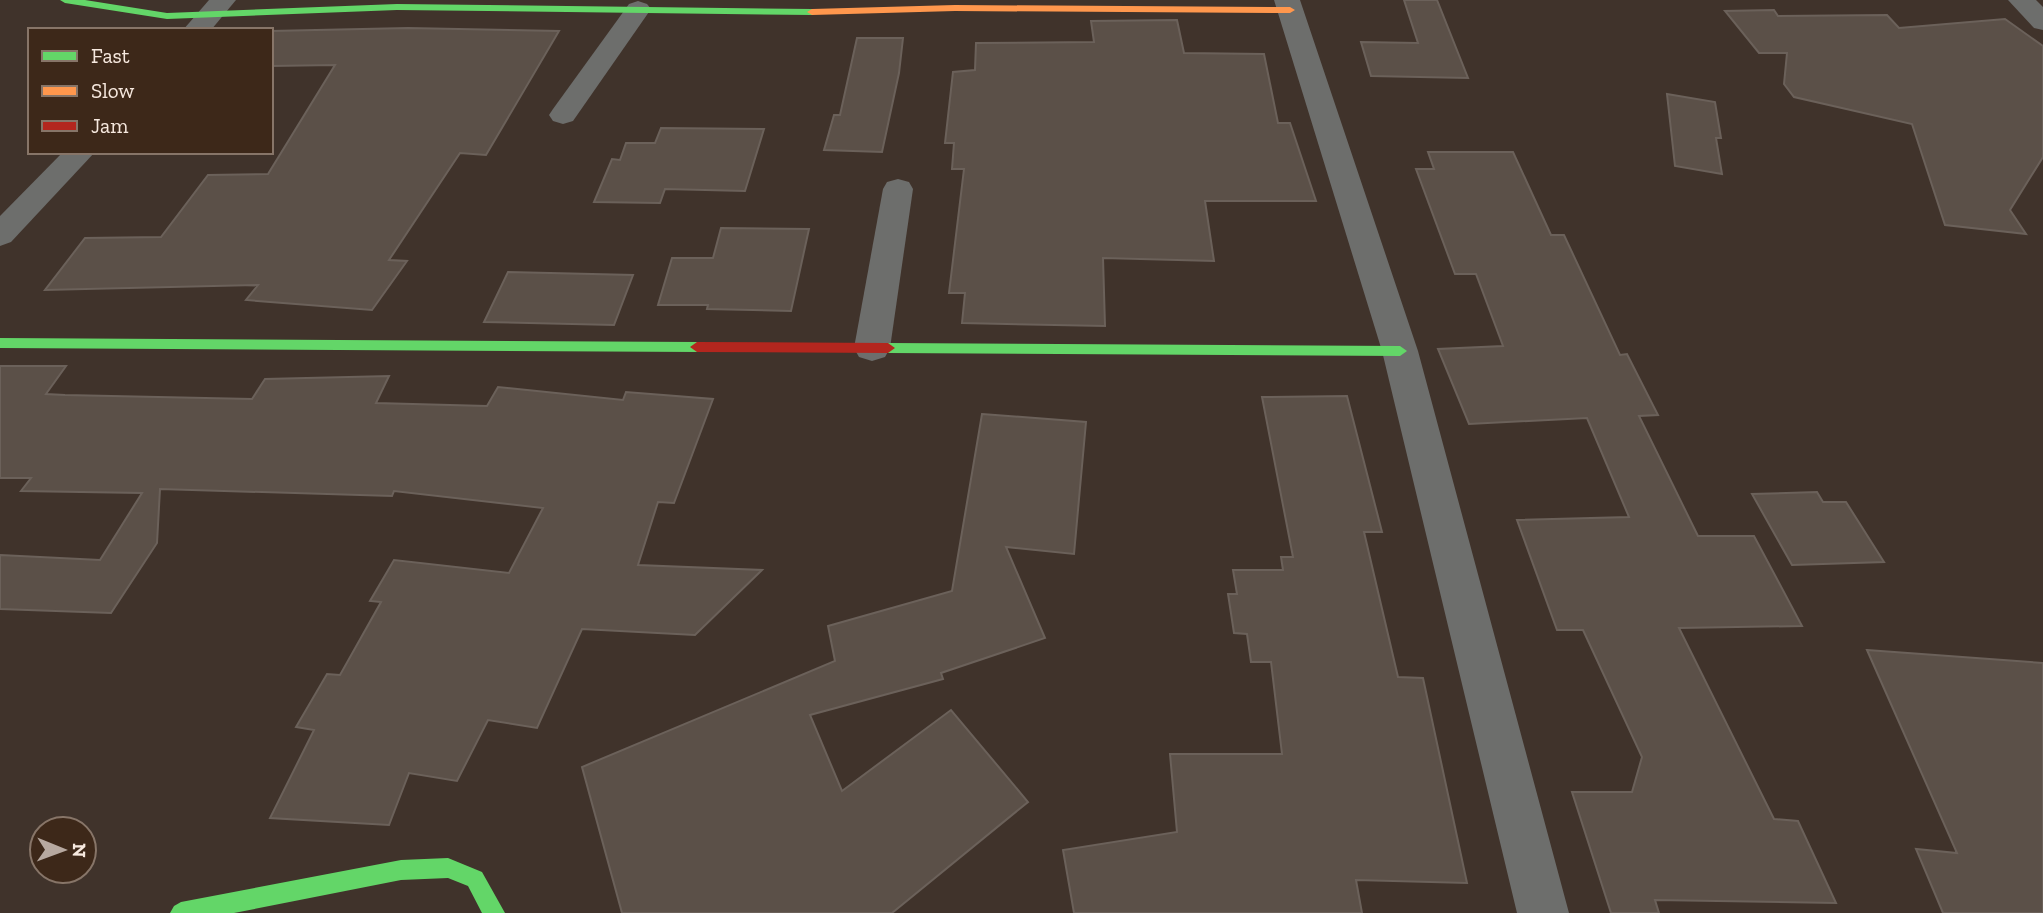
<svg xmlns="http://www.w3.org/2000/svg" width="2043" height="913" font-family="'Zilla Slab',serif">
	<style>
		.building { fill: #5b5048; stroke: #6b615a; stroke-width: 2 }
		.lines { fill: none; stroke-linecap: round; stroke-linejoin: round }
		.street { fill: #6d6e6c; fill-rule: evenodd }
		.fast { fill: #63d668; fill-rule: evenodd }
		.slow { fill: #ff974d; fill-rule: evenodd }
		.jam { fill: #b3261e; fill-rule: evenodd }
	</style>
	<rect width="100%" height="100%" fill="#40332b"/>
	<g class="building">
		<path d="M1404 0H1437L1468 78 1371 76 1361 42 1418 43Z"/>
		<path d="M1774 10 1778 16 1887 15 1899 28 2005 19 2043 46V157L2010 210 2026 234 1945 225 1912 124 1794 97 1784 84 1787 53H1759L1725 11Z"/>
		<path d="M1177 20 1184 53 1264 54 1278 123H1290L1316 201H1205L1214 261 1103 258 1105 326 962 323 965 293H949L964 169H952L954 143H945L953 72 975 70 976 43 1094 42 1091 21Z"/>
		<path d="M408 28 559 31 486 155 460 153 389 260 407 261 372 310 246 300 258 285 45 290 85 238 161 237 208 175 268 174 335 65 271 66V31Z"/>
		<path d="M857 38H903L899 73 882 152 824 150 834 115H840Z"/>
		<path d="M1667 94 1715 102 1721 138H1716L1722 174 1675 166Z"/>
		<path d="M661 128 764 129 745 191 665 189 660 203 594 202 612 159 620 160 626 143H655Z"/>
		<path d="M1428 152H1513L1551 235H1564L1620 355 1627 354 1658 415 1639 416 1698 536H1754L1802 626 1679 628 1774 819 1798 821 1836 903 1655 900 1659 913H1611L1572 792H1632L1642 757 1583 630H1557L1517 520 1629 517 1587 418 1469 424 1438 349 1503 346 1476 274H1455L1416 169H1434Z"/>
		<path d="M721 228 809 229 791 311 707 309 708 305H658L672 258H713Z"/>
		<path d="M508 272 633 275 614 325 484 322Z"/>
		<path d="M0 366H66L46 394 65 395 252 399 265 379 389 376 376 403 487 406 498 387 623 400 626 392 713 399 674 503 658 502 638 565 762 570 695 635 582 629 537 728 488 720 457 781 409 773 389 825 270 818 314 730 296 727 327 674 340 675 381 602 370 601 394 560 509 573 543 508 394 491 392 496 160 489 157 543 111 613 0 609V555L100 560 142 493 21 491 31 478H0Z"/>
		<path d="M1347 396 1382 532H1364L1398 677 1423 678 1467 883 1356 880 1362 913H1074L1063 850 1177 832 1170 754H1282L1271 662H1251L1247 634 1234 633 1228 594H1237L1233 570H1283L1281 557H1293L1262 397Z"/>
		<path d="M982 414 1086 422 1074 554 1006 547 1045 638 941 673 943 679 810 715 842 791 951 710 1028 802 892 913H622L582 767 835 661 828 626 952 591Z"/>
		<path d="M1817 492 1823 502H1846L1884 562 1792 565 1752 494Z"/>
		<path d="M1867 650 2043 663V913H1943L1916 849 1957 853Z"/>
	</g>
	<g class="lines">
		<g class="street">
			<path d="M209 0H236L211 30H183Z"/>
			<path d="M1274 0H1300L1418 351 1569 913H1517L1382 351Z"/>
			<path d="M2008 0H2036L2043 7V30L2034 28Z"/>
			<path d="M638 1 647 4 651 9 573 121 563 124 553 121 549 115 553 109 629 4Z"/>
			<path d="M63 152H95L11 242 0 246V216Z"/>
			<path d="M898 179 909 182 913 189 890 348 885 357 872 361 859 357 854 348 883 189 887 182Z"/>
		</g>
		<g class="fast">
			<path d="M60 0H85L167 13 397 4 812 9 817 12 812 15 397 10 167 19 65 3Z"/>
			<path d="M0 338 697 342 704 347 697 352 0 348Z"/>
			<path d="M888 343 1400 346 1407 351 1400 356 888 353 881 348Z"/>
			<path d="M448 858 482 872 505 913H482L468 886 448 878 401 880 234 913H170L174 906 181 902 401 860Z"/>
		</g>
		<path class="slow" d="M955 5 1290 7 1295 10 1290 13 955 11 812 15 807 12 812 9Z"/>
		<path class="jam" d="M697 342 888 343 895 348 888 353 697 352 690 347Z"/>
	</g>
	<rect x="28" y="28" width="245" height="126" fill="#3d2819" stroke="#877568" stroke-width="2"/>
	<rect x="42" y="51" width="35" height="10" fill="#63d668" stroke="#877568" stroke-width="2"/>
	<text x="91" y="63" font-size="21" fill="#f7e9df">Fast</text>
	<rect x="42" y="86" width="35" height="10" fill="#ff974d" stroke="#877568" stroke-width="2"/>
	<text x="91" y="98" font-size="21" fill="#f7e9df">Slow</text>
	<rect x="42" y="121" width="35" height="10" fill="#b3261e" stroke="#877568" stroke-width="2"/>
	<text x="91" y="133" font-size="21" fill="#f7e9df">Jam</text>
	<g transform="translate(63 850) rotate(91)"><circle r="33" fill="#3d2819" stroke="#877568" stroke-width="2"/>
	<path d="M0-5L12 26L0 18L-12 26Z" fill="#b7a9a0"/>
	<text y="-10" font-size="19" font-weight="bold" text-anchor="middle" fill="#f7e9df">N</text>
	</g>
</svg>
